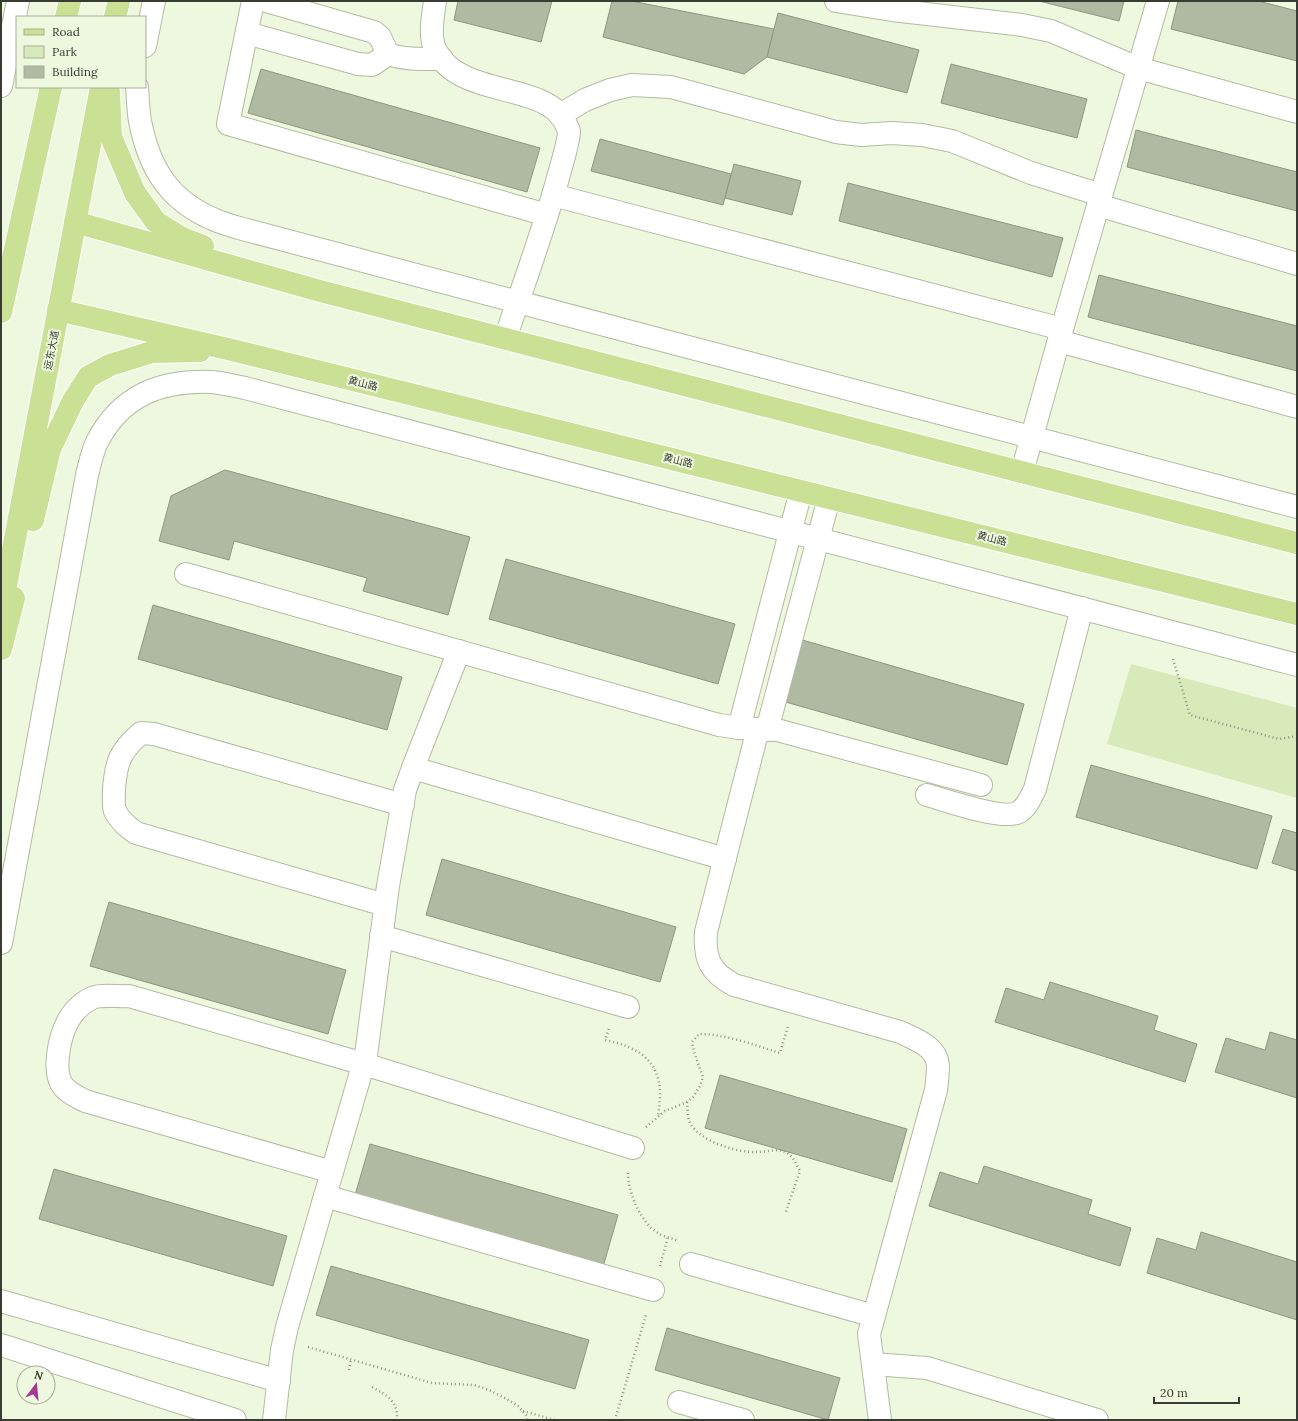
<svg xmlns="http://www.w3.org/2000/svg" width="1298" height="1421" font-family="Lora,'Noto Sans SC',serif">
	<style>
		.green { fill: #d8e9ba }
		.building { fill: #b0b9a1; stroke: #8e977f }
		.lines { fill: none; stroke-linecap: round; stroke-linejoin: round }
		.minor-casing { stroke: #b2bba2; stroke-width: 24 }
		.major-casing { stroke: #fff; stroke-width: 24 }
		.path { stroke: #8f9584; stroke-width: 2.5; stroke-dasharray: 1 3; stroke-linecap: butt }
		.minor { stroke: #fff; stroke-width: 22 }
		.major { stroke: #cae095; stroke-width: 22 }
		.labels { text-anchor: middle; stroke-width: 4; stroke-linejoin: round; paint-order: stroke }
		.street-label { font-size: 10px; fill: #383c32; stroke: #eef8de }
	</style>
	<rect width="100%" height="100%" fill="#eef8de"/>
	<path class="green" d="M1131 664 1297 708V798L1107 744Z"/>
	<g class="building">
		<path d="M458 1H552L541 42 454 20Z"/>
		<path d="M612 1H631L774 29 767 57 744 74 603 37Z"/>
		<path d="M1039 1H1124L1119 21Z"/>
		<path d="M1178 1H1258L1297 11V61L1171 29Z"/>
		<path d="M778 13 919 50 907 93 767 57Z"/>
		<path d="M951 64 1087 99 1077 138 941 103Z"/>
		<path d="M261 69 540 148 527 192 248 113Z"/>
		<path d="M1136 130 1297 172V211L1127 167Z"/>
		<path d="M600 139 731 174 723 205 591 171Z"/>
		<path d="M734 164 801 181 792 215 725 198Z"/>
		<path d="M848 183 1063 238 1052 277 839 221Z"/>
		<path d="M1099 275 1297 326V371L1088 317Z"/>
		<path d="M225 470 470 537 448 615 363 591 367 578 234 541 229 560 159 541 171 496Z"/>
		<path d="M506 559 735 624 718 684 489 619Z"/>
		<path d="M153 605 402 677 387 730 138 659Z"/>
		<path d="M799 639 1024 704 1007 765 782 701Z"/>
		<path d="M1091 765 1272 816 1257 869 1076 817Z"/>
		<path d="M1283 829 1297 833V871L1272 863Z"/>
		<path d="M442 859 676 927 660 982 426 915Z"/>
		<path d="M109 902 346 970 328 1034 90 966Z"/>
		<path d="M1050 982 1158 1016 1154 1030 1197 1044 1185 1082 995 1022 1006 988 1044 1000Z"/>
		<path d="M1270 1032 1297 1040V1098L1215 1072 1226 1038 1265 1050Z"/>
		<path d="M720 1075 907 1129 892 1182 705 1128Z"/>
		<path d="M370 1144 618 1215 603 1267 355 1195Z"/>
		<path d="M984 1166 1092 1200 1088 1214 1131 1228 1120 1266 929 1206 940 1172 978 1184Z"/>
		<path d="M54 1169 287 1236 273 1286 39 1219Z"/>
		<path d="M1201 1232 1297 1262V1320L1147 1273 1157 1238 1196 1250Z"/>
		<path d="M331 1266 589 1340 575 1389 316 1315Z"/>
		<path d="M667 1328 840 1378 828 1420 655 1370Z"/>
	</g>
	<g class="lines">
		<defs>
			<g id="minor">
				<path d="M253 1 228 124 547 215"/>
				<path d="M266 1 374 32 380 37 388 54C405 60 424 59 442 59"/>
				<path d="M435 1C433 16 429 35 435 49 457 98 546 82 565 122 566 125 568 128 569 131 569 142 561 166 558 178 543 232 523 286 505 339"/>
				<path d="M836 1 892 10 1022 25 1051 31 1138 68 1297 112"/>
				<path d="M247 33 358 64 372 65 388 54"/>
				<path d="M145 46 154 1"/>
				<path d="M1 86 18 1"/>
				<path d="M137 87C138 98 138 110 140 121 149 167 168 200 213 219 221 223 230 225 239 228 591 323 945 413 1297 507"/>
				<path d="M560 115 585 100 610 90 632 85 671 87 836 132 861 135 892 133 922 135 952 141 1031 173 1101 195"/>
				<path d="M553 195 1062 329"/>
				<path d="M1098 205 1297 264"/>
				<path d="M1059 341 1297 407"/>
				<path d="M1022 472 1062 329 1158 1"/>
				<path d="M186 574 719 725 739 728 777 730 981 785"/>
				<path d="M739 728 801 491"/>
				<path d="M758 729 706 932C704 959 710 972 734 985L900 1032C915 1039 936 1046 938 1065 938 1073 937 1082 936 1090L869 1334 880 1420"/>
				<path d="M767 730 829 498"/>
				<path d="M413 768 725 859"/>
				<path d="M927 795C945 800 1004 821 1019 812 1027 807 1031 797 1035 789L1082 608"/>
				<path d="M385 905 136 833C128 827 120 821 115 811 113 805 114 796 114 789 116 762 120 751 141 733L154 734 403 805"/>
				<path d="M381 936 628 1007"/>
				<path d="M1 943 87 475C90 464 92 452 97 442 121 395 161 380 212 382 223 383 234 386 245 388L1297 665"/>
				<path d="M332 1172 85 1101C76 1096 66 1092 61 1083 57 1075 57 1064 58 1055 61 1031 69 1009 92 998 100 994 120 997 129 996L364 1064 633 1148"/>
				<path d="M325 1196 653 1290"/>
				<path d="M691 1264 874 1316"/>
				<path d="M1 1301 279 1381"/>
				<path d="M1 1345 235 1420"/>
				<path d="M873 1364 927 1368 1097 1420"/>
				<path d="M679 1402 743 1420"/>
				<path d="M274 1420 282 1350 287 1327 366 1055 388 886 405 790 416 760 459 651"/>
			</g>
			<g id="major">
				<path d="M66 17 70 1"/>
				<path d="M115 17 119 1"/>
				<path d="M109 92 111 137 135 193 156 222 182 238 203 246"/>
				<path d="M75 222 320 291 1297 543"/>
				<path d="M58 310 232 350 1297 614"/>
				<path d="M1 312 51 87"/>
				<path d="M33 520 50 449 73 401 88 377 110 365 152 352 200 351"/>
				<path d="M1 612 101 87"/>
				<path d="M1 649 14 598"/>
			</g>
		</defs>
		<use href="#minor" class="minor-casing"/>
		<use href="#major" class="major-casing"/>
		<g class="path">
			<path d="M1173 659 1190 715 1279 739 1297 736"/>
			<path d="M609 1029 605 1040C635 1046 660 1059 660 1094 660 1101 659 1109 658 1116"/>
			<path d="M687 1102C688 1108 687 1117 690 1123 700 1142 738 1153 758 1152 766 1152 778 1148 785 1152 793 1155 796 1164 800 1171L785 1214"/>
			<path d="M646 1127 665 1111 687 1102 693 1097 700 1086 703 1077 694 1052 692 1042 699 1034C726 1034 754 1045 780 1053L788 1026"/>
			<path d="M628 1173C628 1193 641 1223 658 1233 664 1237 672 1238 679 1241"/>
			<path d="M660 1266 668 1237"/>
			<path d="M308 1347 432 1383 474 1385 489 1390 505 1398 518 1406 527 1416V1420"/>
			<path d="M349 1370 351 1359"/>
			<path d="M372 1387C388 1396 398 1401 397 1420"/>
			<path d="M523 1411 555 1420"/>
			<path d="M615 1420 646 1315"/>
		</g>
		<use href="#minor" class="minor"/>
		<use href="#major" class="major"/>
	</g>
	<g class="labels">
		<g class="street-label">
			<text transform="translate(51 350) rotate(-79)" y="4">运东大道</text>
			<text transform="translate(363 383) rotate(14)" y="4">黄山路</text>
			<text transform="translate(678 460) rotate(14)" y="4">黄山路</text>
			<text transform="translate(992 538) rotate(14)" y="4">黄山路</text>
		</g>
	</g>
	<rect width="1298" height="1421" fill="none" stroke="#383c32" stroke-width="4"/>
	<rect x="16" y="16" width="130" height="72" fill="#eef8de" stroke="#a5ad99"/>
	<rect x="24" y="29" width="20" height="6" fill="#cae095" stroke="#a5ad99"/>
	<text x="52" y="36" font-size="12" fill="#383c32">Road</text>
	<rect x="24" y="46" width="20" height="12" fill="#d8e9ba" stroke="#a5ad99"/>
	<text x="52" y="56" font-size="12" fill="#383c32">Park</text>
	<rect x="24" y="66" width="20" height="12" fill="#b0b9a1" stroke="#a5ad99"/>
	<text x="52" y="76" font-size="12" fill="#383c32">Building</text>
	<g transform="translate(36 1385) rotate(16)"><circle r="19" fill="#eef8de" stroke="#a5ad99"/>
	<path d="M0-3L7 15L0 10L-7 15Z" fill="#a73897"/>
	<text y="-6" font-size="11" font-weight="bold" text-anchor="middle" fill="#383c32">N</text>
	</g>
	<path d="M1154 1397v6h85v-6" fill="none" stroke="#383c32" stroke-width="2"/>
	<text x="1160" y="1397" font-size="12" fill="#383c32" stroke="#eef8de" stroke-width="3" paint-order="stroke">20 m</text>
</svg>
